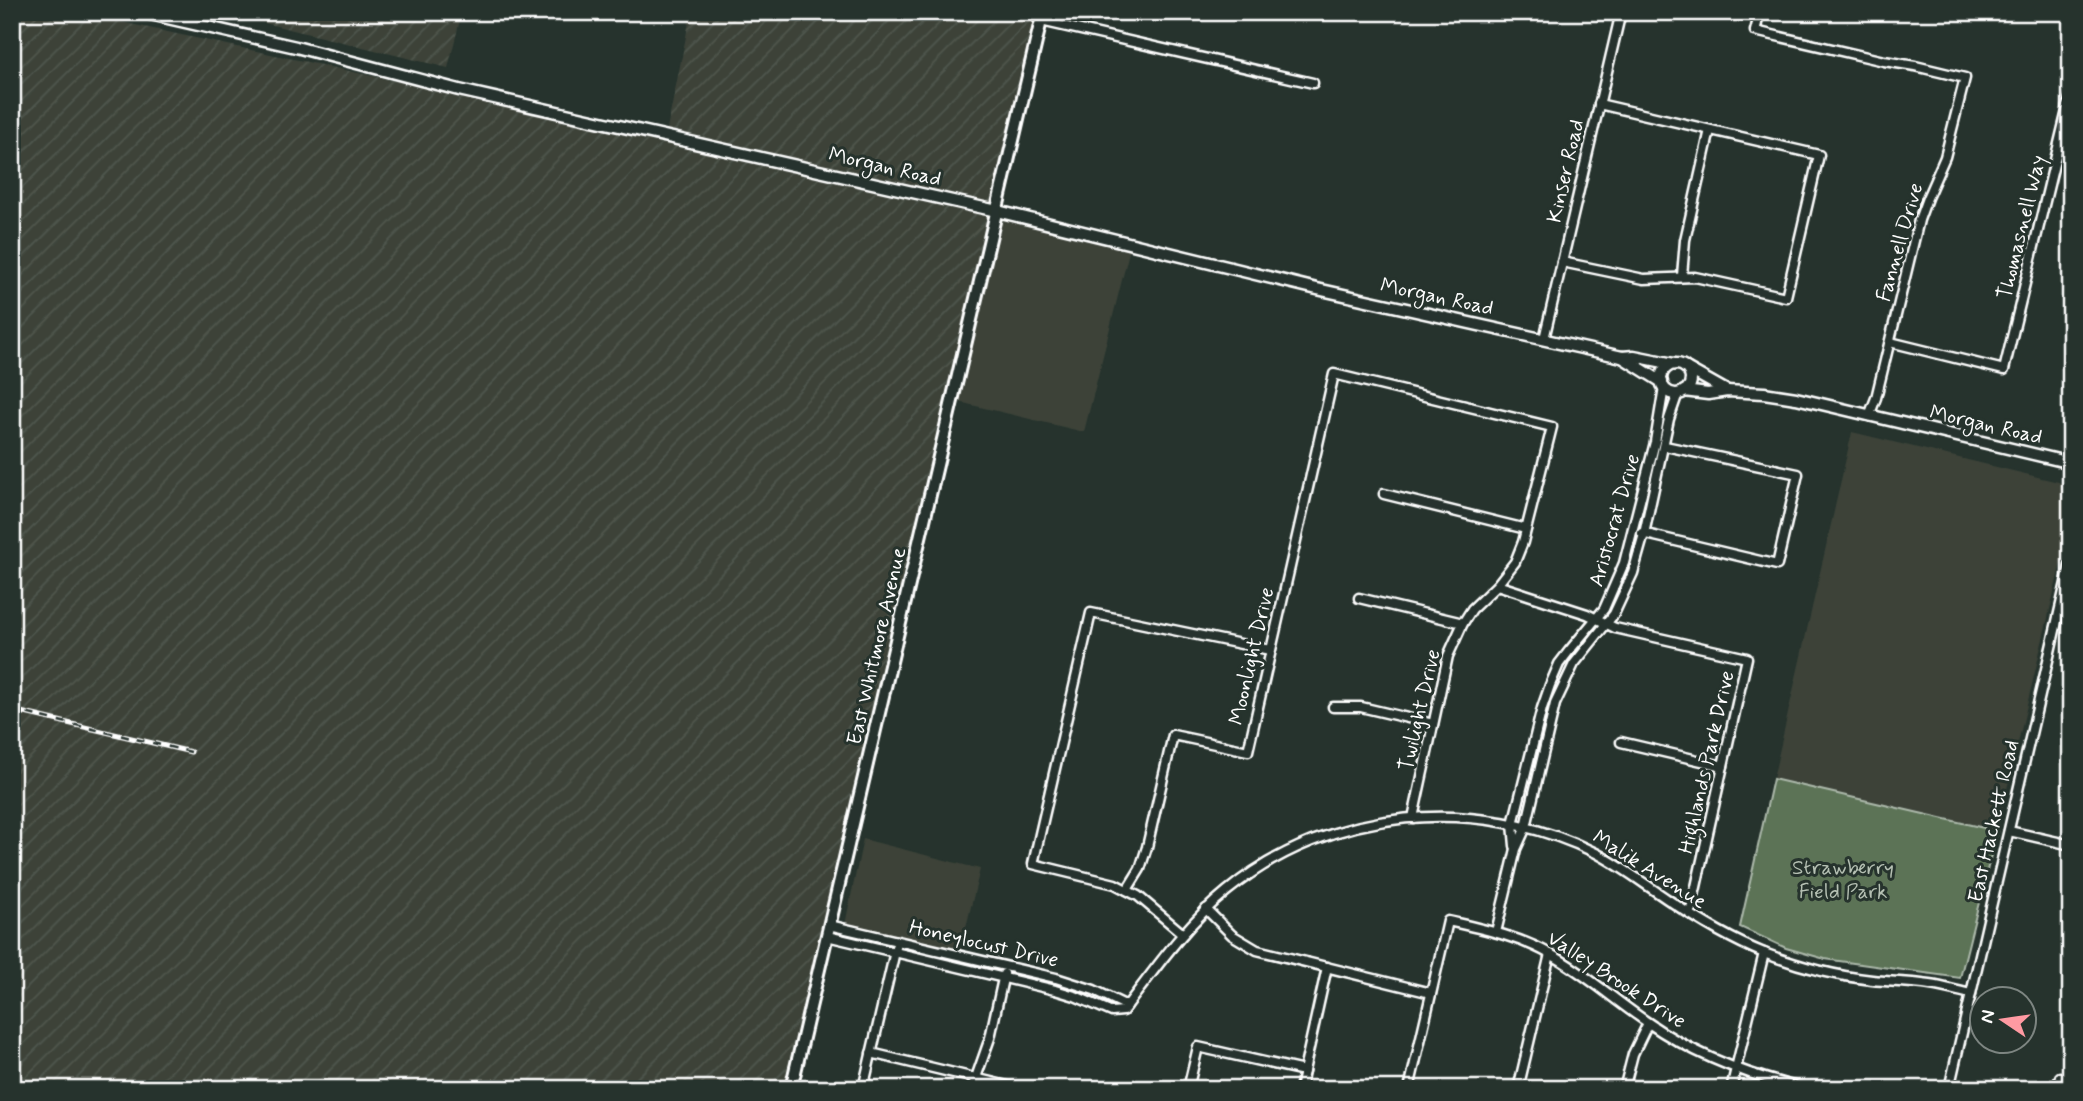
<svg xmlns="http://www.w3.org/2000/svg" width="2083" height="1101" font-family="Mynerve,sans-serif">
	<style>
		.built { fill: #3c4339 }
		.industrial { fill: url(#industrial-furrows) }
		.park { fill: #5b7357; stroke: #adb9ab; stroke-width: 2 }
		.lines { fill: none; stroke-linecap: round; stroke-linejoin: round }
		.minor-casing { stroke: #fff; stroke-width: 13 }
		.tertiary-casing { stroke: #fff; stroke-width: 15 }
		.secondary-casing { stroke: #fff; stroke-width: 16 }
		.minor { stroke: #26332d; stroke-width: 8 }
		.tertiary { stroke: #26332d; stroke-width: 10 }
		.secondary { stroke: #26332d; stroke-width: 10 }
		.rail-casing { stroke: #fff; stroke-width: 5 }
		.rail { stroke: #26332d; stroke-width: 2.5; stroke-dasharray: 8; stroke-linecap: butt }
		.labels { text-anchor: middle; stroke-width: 6; stroke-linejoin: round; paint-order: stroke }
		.street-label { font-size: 21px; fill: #fff; stroke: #26332d }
		.park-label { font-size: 21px; fill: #b5c0b3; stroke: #26332d }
	</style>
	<defs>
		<pattern id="industrial-furrows" width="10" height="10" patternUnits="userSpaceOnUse" patternTransform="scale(1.75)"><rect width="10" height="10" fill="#3c4339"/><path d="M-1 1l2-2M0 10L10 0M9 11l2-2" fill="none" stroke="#50564d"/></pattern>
	</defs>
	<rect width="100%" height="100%" fill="#26332d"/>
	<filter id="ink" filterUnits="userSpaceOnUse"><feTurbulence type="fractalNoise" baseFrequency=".0143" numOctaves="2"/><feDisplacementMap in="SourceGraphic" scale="14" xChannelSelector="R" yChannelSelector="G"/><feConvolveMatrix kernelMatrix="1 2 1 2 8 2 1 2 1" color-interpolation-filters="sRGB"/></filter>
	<g filter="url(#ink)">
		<g class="built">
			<path d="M1002 219 1131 244 1084 432 959 402Z"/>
			<path d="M1852 432 2071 485V521L1997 831 1773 779Z"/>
			<path d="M863 839 980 869 958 961 843 934Z"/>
		</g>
		<g class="industrial">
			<path d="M12 12H75L665 139 691 12H1044L868 764 785 1089H12Z"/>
			<path d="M220 12H462L448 68Z"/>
		</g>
		<path class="park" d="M1773 779 1997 831 1960 978 1825 959 1786 948 1740 927Z"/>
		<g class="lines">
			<defs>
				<g id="minor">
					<path d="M1760 12 1755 31 1884 61 1915 66 1965 78 1945 157 1927 198 1919 220 1876 398 1869 416"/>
					<path d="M1041 21 1313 83"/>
					<path d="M1562 262 1644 279 1695 277 1786 297 1819 155 1599 104"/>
					<path d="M1682 276 1685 240 1710 130"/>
					<path d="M1544 339 1621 12"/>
					<path d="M1890 342 2004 370 2071 94"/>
					<path d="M1384 494 1526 529"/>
					<path d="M1642 533 1777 565 1798 474 1665 446"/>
					<path d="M1497 585 1587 614 1615 628 1747 658 1690 914"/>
					<path d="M1359 598 1463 623"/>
					<path d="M1333 707H1361L1433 724"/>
					<path d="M1621 742 1723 766"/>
					<path d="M2009 831 2071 845"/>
					<path d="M1515 846 1513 824 1542 708 1550 685 1559 664 1569 651 1604 609 1624 563 1655 442 1664 387"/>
					<path d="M1127 890 1140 869 1147 847 1173 735 1248 751 1334 374 1552 427 1523 542 1515 562 1497 585 1472 609 1463 623 1448 656 1413 818"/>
					<path d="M1206 909 1232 935 1257 950 1431 993"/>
					<path d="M829 925 1056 978 1094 990 1127 1006"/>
					<path d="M1496 932 1516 849 1526 827 1555 704 1574 664 1614 614 1633 573 1644 534 1669 419 1678 393"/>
					<path d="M1183 934 1138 896 1115 884 1033 864 1091 613 1270 650"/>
					<path d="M827 936 1055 990 1075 996 1112 1012 1123 1011C1155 969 1186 924 1227 891 1330 807 1477 794 1596 853 1621 866 1643 883 1667 899 1698 920 1729 939 1764 953 1798 966 1835 976 1872 980 1891 982 1911 982 1930 985 1944 987 1957 991 1971 994"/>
					<path d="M871 1053 1020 1089"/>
					<path d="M863 1089 896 947"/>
					<path d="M972 1089 990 1038 1004 974"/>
					<path d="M1188 1089 1198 1047 1304 1071"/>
					<path d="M1300 1089 1327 967"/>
					<path d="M1409 1089 1448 921C1483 929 1518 936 1550 954 1585 973 1614 1000 1647 1022 1693 1054 1750 1076 1805 1089"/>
					<path d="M1518 1089 1550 954"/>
					<path d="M1624 1089 1633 1054 1648 1023"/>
					<path d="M1731 1089 1764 953"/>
					<path d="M1949 1089 2071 561"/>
					<path d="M2057 1089 2060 1077 2071 1080"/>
				</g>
				<g id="tertiary">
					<path d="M141 12 296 47 459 90 997 211 1317 289 1622 357 1634 356 1674 364"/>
					<path d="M1622 357 1662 382"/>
					<circle cx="1676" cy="379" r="15"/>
					<path d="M1688 369 1727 391"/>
					<path d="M1684 391 1708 394 1727 391 1764 393 1796 398 2071 463"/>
				</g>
				<path id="secondary" d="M791 1089 1043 12"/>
			</defs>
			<use href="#minor" class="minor-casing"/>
			<use href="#tertiary" class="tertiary-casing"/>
			<use href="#secondary" class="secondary-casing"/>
			<use href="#minor" class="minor"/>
			<use href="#tertiary" class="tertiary"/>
			<use href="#secondary" class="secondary"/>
			<defs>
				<path id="rail" d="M12 710 191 752"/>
			</defs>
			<use href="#rail" class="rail-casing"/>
			<use href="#rail" class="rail"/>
		</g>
	</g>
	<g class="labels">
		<g class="street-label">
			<text transform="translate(885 166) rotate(13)" y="7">Morgan Road</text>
			<text transform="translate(1565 171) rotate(-77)" y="7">Kinser Road</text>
			<text transform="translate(2021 227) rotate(-76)" y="7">Thomasnell Way</text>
			<text transform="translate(1899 242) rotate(-74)" y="7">Fannell Drive</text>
			<text transform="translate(1437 296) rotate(12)" y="7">Morgan Road</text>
			<text transform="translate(1986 424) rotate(13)" y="7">Morgan Road</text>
			<text transform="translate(1614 520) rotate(-74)" y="7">Aristocrat Drive</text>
			<text transform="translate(876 646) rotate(-77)" y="7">East Whitmore Avenue</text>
			<text transform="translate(1251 656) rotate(-77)" y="7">Moonlight Drive</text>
			<text transform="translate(1419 710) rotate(-77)" y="7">Twilight Drive</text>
			<text transform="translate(1706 762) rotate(-77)" y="7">Highlands Park Drive</text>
			<text transform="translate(1993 821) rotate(-77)" y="7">East Hackett Road</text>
			<text transform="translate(1650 869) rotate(32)" y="7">Malik Avenue</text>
			<text transform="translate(984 943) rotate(13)" y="7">Honeylocust Drive</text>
			<text transform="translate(1617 979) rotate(33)" y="7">Valley Brook Drive</text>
		</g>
		<g class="park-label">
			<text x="1843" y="874">Strawberry<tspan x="1843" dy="24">Field Park</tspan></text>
		</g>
	</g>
	<rect width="2083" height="1101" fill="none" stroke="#26332d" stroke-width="42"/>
	<rect x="21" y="21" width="2041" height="1059" fill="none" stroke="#fff" stroke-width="2.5" filter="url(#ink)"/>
	<g transform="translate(2003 1020) rotate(283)"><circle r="33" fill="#26332d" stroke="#7d8581" stroke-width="2"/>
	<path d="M0-5L12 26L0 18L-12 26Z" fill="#ff9aa2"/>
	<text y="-10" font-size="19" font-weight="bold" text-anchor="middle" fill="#ffffff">N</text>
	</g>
</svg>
